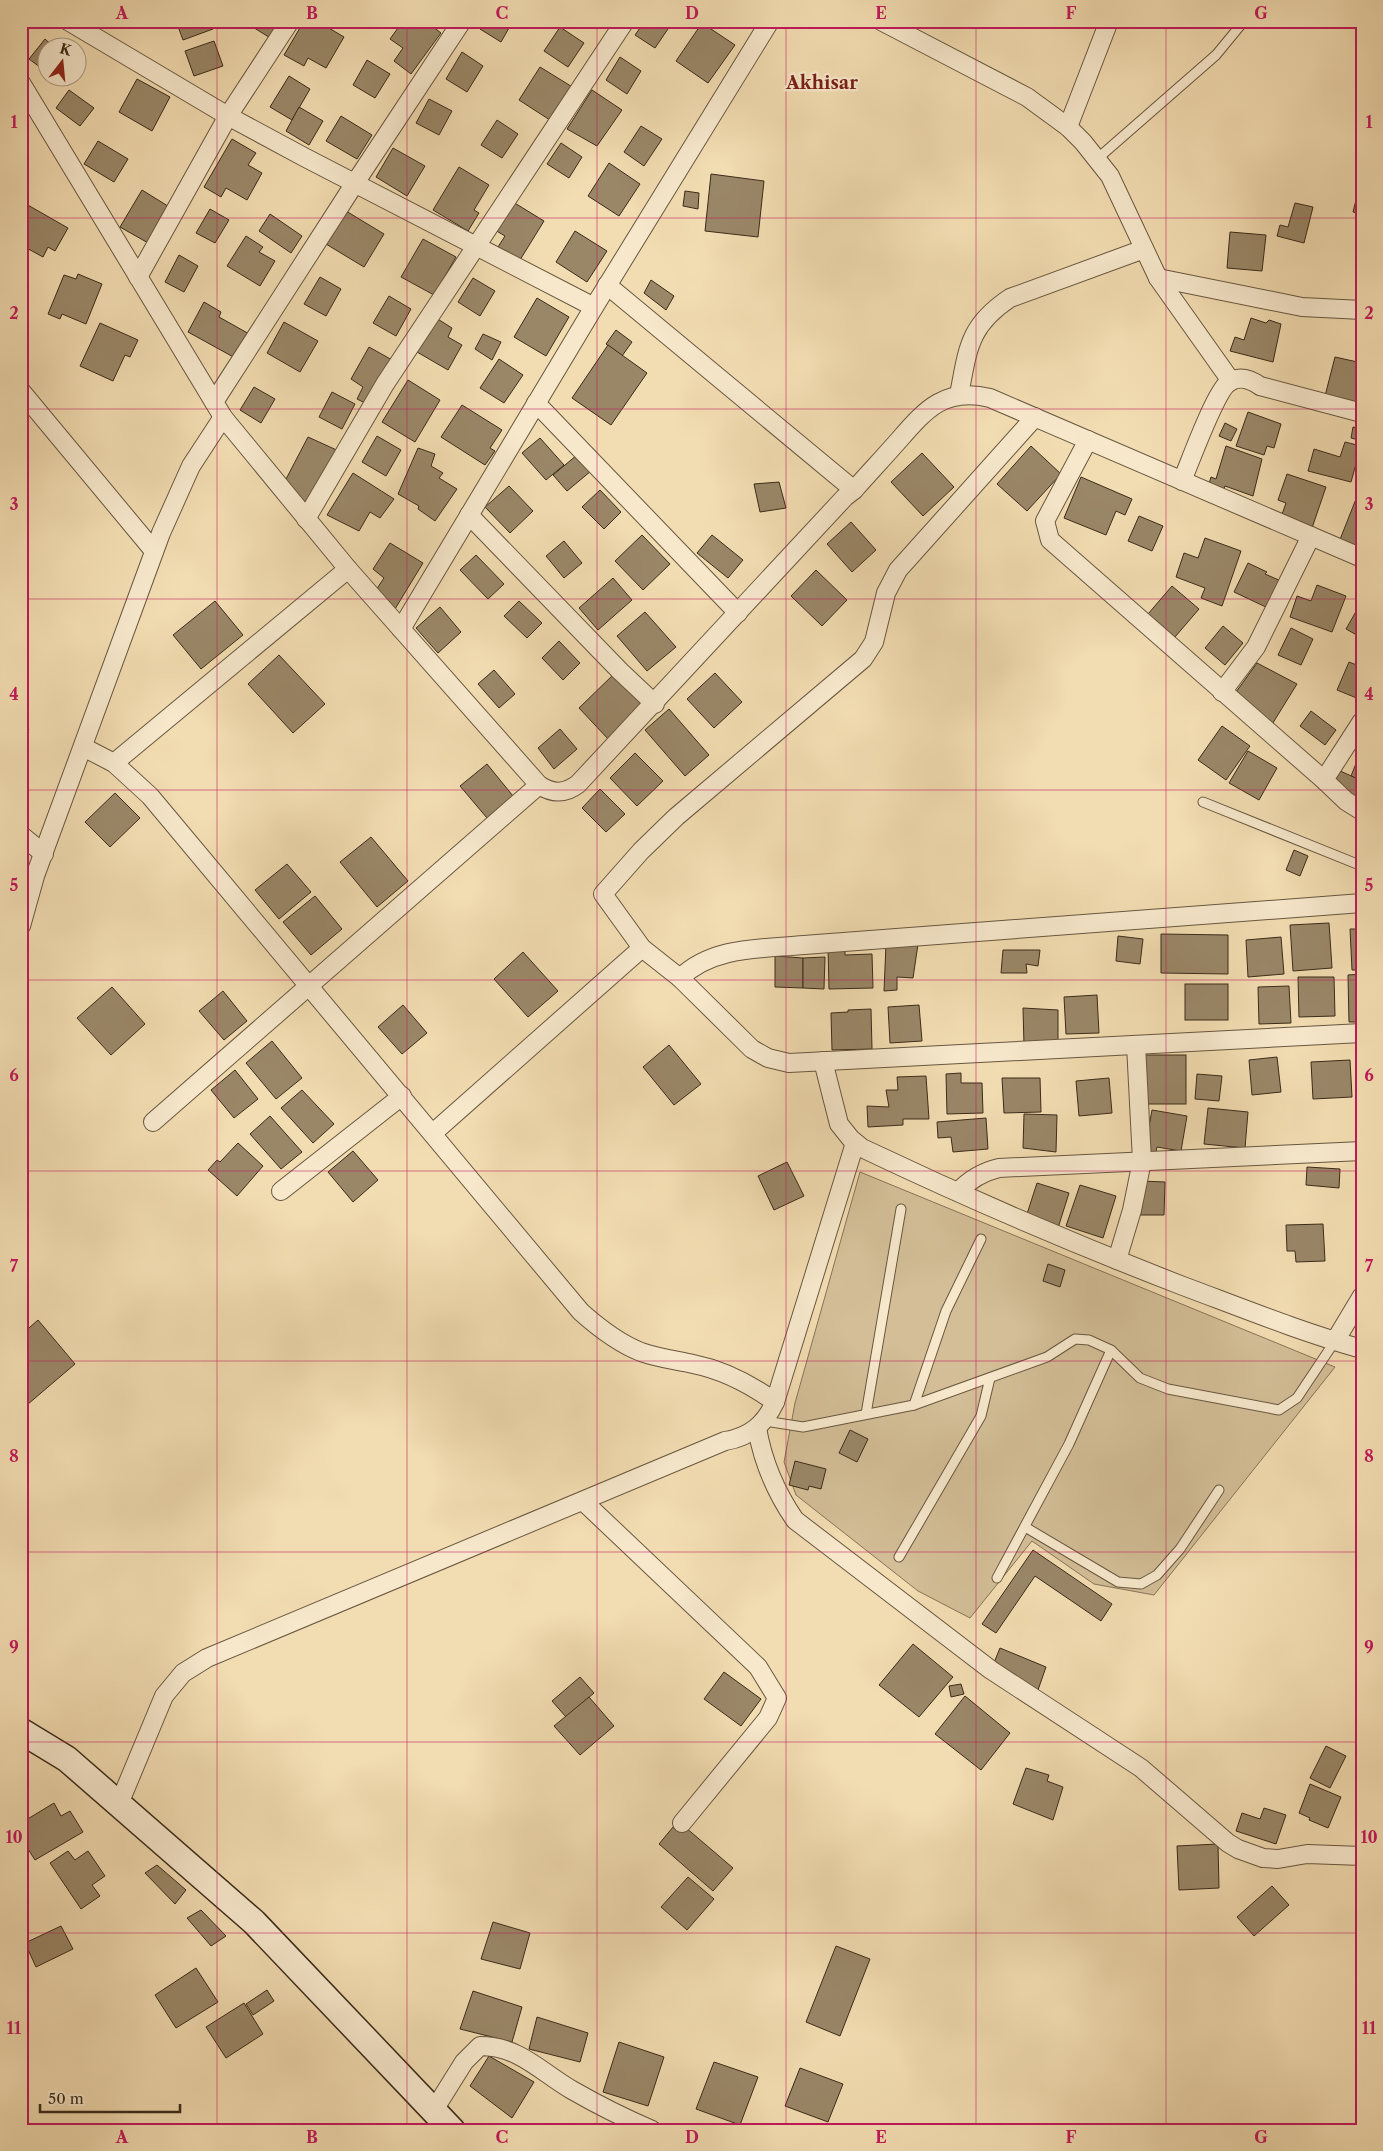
<svg xmlns="http://www.w3.org/2000/svg" width="1383" height="2151" font-family="'Libre Caslon Text',serif">
	<style>
		.green { fill: #d3be97; stroke: #867458 }
		.building { fill: #9a8768; stroke: #3a2b19 }
		.lines { fill: none; stroke-linecap: round; stroke-linejoin: round }
		.lane-casing { stroke: #68573f; stroke-width: 11 }
		.street-casing { stroke: #68573f; stroke-width: 20 }
		.secondary-casing { stroke: #3a2b19; stroke-width: 28 }
		.lane { stroke: #f7e8cc; stroke-width: 9 }
		.street { stroke: #f7e8cc; stroke-width: 18 }
		.secondary { stroke: #f7e8cc; stroke-width: 25 }
		.grid { fill: none; stroke: #c2185b; stroke-width: 1; stroke-opacity: 0.55 }
		.labels { text-anchor: middle; stroke-width: 4.5; stroke-linejoin: round; paint-order: stroke }
		.quarter-label { font-size: 18px; font-weight: bold; fill: #7a1f14; stroke: #f7e8cc }
		.neatline { fill: none; stroke: #c2185b; stroke-width: 2 }
		.grid-label { font-size: 16px; text-anchor: middle; font-weight: bold; fill: #c2185b }
	</style>
	<rect width="100%" height="100%" fill="#f2dcb1"/>
	<filter id="stains"><feTurbulence type="fractalNoise" baseFrequency=".004" numOctaves="4"/><feColorMatrix values="0 0 0 0 .2 0 0 0 0 .09 0 0 0 0 .02 0 0 0 .5 -.17"/></filter>
	<radialGradient id="worn" r=".72"><stop offset=".6" stop-color="#630" stop-opacity="0"/><stop offset="1" stop-color="#630" stop-opacity=".3"/></radialGradient>
	<path class="green" d="M860 1172 1335 1367 1154 1595 1094 1584 1032 1541 970 1618 918 1591 796 1495 784 1462 795 1403Z"/>
	<g class="building">
		<path d="M176 21H211L213 29 183 40Z"/>
		<path d="M243 21H283L272 39Z"/>
		<path d="M304 21H317L344 37 326 68 308 58 304 66 284 55Z"/>
		<path d="M403 21H416L425 28 428 23 441 33 411 74 394 61 403 48 390 39Z"/>
		<path d="M484 21H513L501 42 480 29Z"/>
		<path d="M645 21H663L670 26 655 48 635 35Z"/>
		<path d="M702 23 735 45 708 83 676 61Z"/>
		<path d="M560 27 584 43 568 67 544 51Z"/>
		<path d="M45 39 55 48H48V73L29 59Z"/>
		<path d="M214 41 223 66 194 76 185 51Z"/>
		<path d="M462 52 483 66 467 92 446 79Z"/>
		<path d="M620 57 641 71 627 94 606 80Z"/>
		<path d="M367 60 390 74 375 98 353 85Z"/>
		<path d="M540 67 574 88 553 122 519 100Z"/>
		<path d="M289 76 310 89 292 120 270 107Z"/>
		<path d="M137 79 170 97 152 131 119 112Z"/>
		<path d="M69 90 94 108 80 126 56 108Z"/>
		<path d="M592 90 622 110 597 146 567 129Z"/>
		<path d="M429 99 452 111 439 135 416 123Z"/>
		<path d="M299 107 323 121 309 145 286 131Z"/>
		<path d="M341 116 372 135 357 159 326 141Z"/>
		<path d="M497 120 518 134 502 158 481 145Z"/>
		<path d="M641 126 662 139 644 166 624 152Z"/>
		<path d="M232 139 256 153 248 165 262 173 247 200 226 188 221 197 204 187Z"/>
		<path d="M98 141 128 159 114 182 84 164Z"/>
		<path d="M561 143 582 157 569 178 547 164Z"/>
		<path d="M393 148 425 166 407 196 376 177Z"/>
		<path d="M609 163 640 184 619 216 588 196Z"/>
		<path d="M459 167 489 185 474 210 479 213 468 231 433 210Z"/>
		<path d="M711 174 764 181 758 237 705 231Z"/>
		<path d="M142 190 171 208 150 244 120 227Z"/>
		<path d="M685 191 699 193 698 209 683 206Z"/>
		<path d="M1357 196 1362 197V214L1353 212Z"/>
		<path d="M513 202 544 221 520 260 498 247 505 236 495 230Z"/>
		<path d="M1295 203 1313 207 1304 243 1277 236 1280 225 1288 227Z"/>
		<path d="M26 204 68 228 55 251 48 247 43 257 21 245V212Z"/>
		<path d="M210 209 229 220 215 243 196 233Z"/>
		<path d="M346 211 384 234 364 267 326 244Z"/>
		<path d="M270 214 302 236 291 253 259 231Z"/>
		<path d="M575 231 607 251 587 282 556 262Z"/>
		<path d="M1230 232 1266 235 1262 271 1227 268Z"/>
		<path d="M246 236 263 247 259 252 275 261 260 286 227 266Z"/>
		<path d="M423 239 456 257 434 295 401 277Z"/>
		<path d="M179 255 198 266 184 292 165 282Z"/>
		<path d="M78 274 102 284 86 324 62 314 60 319 48 314 64 275 76 279Z"/>
		<path d="M320 277 341 289 326 316 304 304Z"/>
		<path d="M473 278 495 291 480 316 458 302Z"/>
		<path d="M651 280 674 296 666 310 644 293Z"/>
		<path d="M389 296 411 309 396 336 373 323Z"/>
		<path d="M537 298 569 317 546 356 514 337Z"/>
		<path d="M204 302 221 312 219 317 251 335 237 359 188 332Z"/>
		<path d="M436 318 452 328 448 337 462 345 448 370 417 352Z"/>
		<path d="M1251 318 1266 323 1269 320 1281 324 1273 362 1230 351 1235 337 1244 340Z"/>
		<path d="M284 322 318 341 300 372 267 353Z"/>
		<path d="M100 323 138 340 130 357 125 355 113 381 80 366Z"/>
		<path d="M616 330 632 342 622 356 606 344Z"/>
		<path d="M483 334 501 342 492 360 475 349Z"/>
		<path d="M608 345 647 373 611 425 572 398Z"/>
		<path d="M369 347 394 361 369 405 357 399 363 387 351 379Z"/>
		<path d="M1335 357 1362 363V384L1357 404 1325 396Z"/>
		<path d="M499 359 523 375 504 403 480 388Z"/>
		<path d="M408 380 440 400 415 442 382 422Z"/>
		<path d="M254 387 275 399 261 423 240 410Z"/>
		<path d="M332 392 355 404 342 429 319 417Z"/>
		<path d="M462 405 502 430 490 448 495 451 485 465 441 437Z"/>
		<path d="M1248 412 1281 424 1274 448 1267 446 1264 455 1236 446Z"/>
		<path d="M1225 423 1237 429 1231 441 1219 436Z"/>
		<path d="M1353 427 1362 429V441L1351 438Z"/>
		<path d="M377 436 401 450 386 476 362 462Z"/>
		<path d="M308 437 341 452 309 504 302 500 285 481Z"/>
		<path d="M540 438 564 465 546 480 522 453Z"/>
		<path d="M1345 442 1361 446 1351 482 1308 471 1314 449 1340 457Z"/>
		<path d="M1031 446 1061 474 1027 511 997 484Z"/>
		<path d="M1226 446 1262 459 1253 496 1225 486 1221 495 1208 487 1211 477 1216 479Z"/>
		<path d="M418 448 435 454 431 466 443 473 439 478 457 489 435 521 418 509 419 506 398 494Z"/>
		<path d="M922 453 954 487 923 516 891 482Z"/>
		<path d="M577 455 591 471 567 491 553 475Z"/>
		<path d="M353 473 394 499 380 518 370 512 359 531 327 515Z"/>
		<path d="M1287 474 1326 487 1312 528 1281 517 1286 503 1278 500Z"/>
		<path d="M1081 477 1132 499 1125 515 1116 511 1106 535 1064 518Z"/>
		<path d="M779 482 786 508 760 512 754 484Z"/>
		<path d="M509 486 533 511 510 533 485 507Z"/>
		<path d="M600 490 621 512 604 529 582 507Z"/>
		<path d="M1356 499 1362 501V552L1339 542Z"/>
		<path d="M1139 516 1163 526 1152 551 1128 541Z"/>
		<path d="M851 522 876 550 852 572 827 544Z"/>
		<path d="M642 535 670 564 643 590 615 561Z"/>
		<path d="M712 535 743 560 728 578 697 553Z"/>
		<path d="M1205 538 1241 551 1222 606 1201 598 1205 588 1176 577 1184 553 1198 558Z"/>
		<path d="M564 541 582 563 564 578 546 556Z"/>
		<path d="M390 543 423 563 395 609 376 590 384 578 373 569Z"/>
		<path d="M476 555 504 584 488 599 460 570Z"/>
		<path d="M1248 563 1267 572 1265 574 1281 581 1268 608 1234 592Z"/>
		<path d="M816 570 847 600 822 626 791 596Z"/>
		<path d="M613 578 632 600 598 630 579 608Z"/>
		<path d="M1317 585 1346 596 1332 632 1290 617 1297 596 1311 601Z"/>
		<path d="M1172 586 1199 609 1175 637 1148 614Z"/>
		<path d="M215 601 243 635 201 669 173 635Z"/>
		<path d="M519 601 542 623 527 638 504 616Z"/>
		<path d="M1362 601V638L1346 629Z"/>
		<path d="M440 607 461 632 438 653 416 628Z"/>
		<path d="M645 612 676 647 647 671 617 636Z"/>
		<path d="M1223 626 1243 643 1225 665 1205 648Z"/>
		<path d="M1291 628 1313 639 1301 665 1278 655Z"/>
		<path d="M559 641 580 663 563 680 542 658Z"/>
		<path d="M279 655 325 704 293 733 248 684Z"/>
		<path d="M1349 662 1362 667V694L1359 699 1337 690Z"/>
		<path d="M1257 663 1297 684 1271 726 1236 692Z"/>
		<path d="M494 670 515 694 499 708 478 684Z"/>
		<path d="M715 673 742 702 714 728 687 699Z"/>
		<path d="M614 674 645 706 609 740 579 708Z"/>
		<path d="M669 709 709 755 685 776 645 730Z"/>
		<path d="M1311 711 1336 730 1325 745 1300 726Z"/>
		<path d="M21 723 29 729 21 740Z"/>
		<path d="M1222 726 1250 746 1226 780 1198 760Z"/>
		<path d="M560 729 577 749 554 769 538 748Z"/>
		<path d="M1248 751 1277 768 1259 800 1229 783Z"/>
		<path d="M1361 751 1362 752V781L1351 776Z"/>
		<path d="M635 753 663 781 637 806 610 778Z"/>
		<path d="M487 764 513 796 487 818 460 786Z"/>
		<path d="M1336 769 1362 781V794L1359 800 1329 786Z"/>
		<path d="M600 789 625 814 606 832 582 808Z"/>
		<path d="M115 793 140 818 110 847 85 822Z"/>
		<path d="M371 837 408 881 377 907 340 862Z"/>
		<path d="M1294 850 1308 856 1300 876 1286 870Z"/>
		<path d="M287 864 311 892 279 919 255 890Z"/>
		<path d="M315 896 342 929 311 955 283 922Z"/>
		<path d="M1329 923 1332 968 1293 971 1290 925Z"/>
		<path d="M1350 929H1362V970H1352Z"/>
		<path d="M1161 934 1228 935V974L1161 973Z"/>
		<path d="M1118 936 1143 939 1140 964 1116 961Z"/>
		<path d="M1281 937 1284 974 1248 977 1246 940Z"/>
		<path d="M886 944H918L913 978 897 977V990L884 991Z"/>
		<path d="M845 947V955L872 954 873 988 829 989 828 948Z"/>
		<path d="M1003 950H1040L1038 966 1026 964 1027 973H1001Z"/>
		<path d="M523 952 558 991 528 1017 494 979Z"/>
		<path d="M775 956 803 958V988L775 987Z"/>
		<path d="M825 957 824 989 803 988V958Z"/>
		<path d="M1362 974V1022H1349L1348 975Z"/>
		<path d="M1298 977H1334L1335 1016 1299 1017Z"/>
		<rect x="1185" y="984" width="43" height="36"/>
		<path d="M1289 986 1291 1023 1259 1024 1258 987Z"/>
		<path d="M112 987 145 1024 111 1055 77 1018Z"/>
		<path d="M223 991 247 1021 224 1040 199 1011Z"/>
		<path d="M1097 995 1099 1033 1066 1034 1064 997Z"/>
		<path d="M403 1005 427 1033 402 1054 378 1027Z"/>
		<path d="M919 1005 922 1041 890 1043 888 1007Z"/>
		<path d="M1023 1008 1058 1010V1043L1024 1045Z"/>
		<path d="M871 1009 872 1049 832 1050 831 1013 848 1012V1010Z"/>
		<path d="M272 1041 302 1078 276 1099 246 1063Z"/>
		<path d="M669 1045 701 1084 674 1105 643 1067Z"/>
		<path d="M1358 1052H1362V1088L1356 1087Z"/>
		<rect x="1144" y="1055" width="42" height="49"/>
		<path d="M1277 1057 1281 1092 1252 1095 1249 1060Z"/>
		<path d="M1350 1060 1352 1097 1313 1099 1311 1062Z"/>
		<path d="M235 1070 258 1099 234 1118 211 1090Z"/>
		<path d="M961 1073V1083H982L983 1113 947 1114 946 1074Z"/>
		<path d="M1197 1074 1222 1076 1219 1101 1195 1099Z"/>
		<path d="M926 1076 929 1119H903V1125L868 1127 867 1106 889 1107 886 1090H898L897 1077Z"/>
		<path d="M1002 1078H1040L1041 1112 1004 1113Z"/>
		<path d="M1109 1078 1112 1113 1079 1116 1076 1081Z"/>
		<path d="M302 1090 334 1124 313 1143 281 1108Z"/>
		<path d="M1208 1108 1248 1112 1245 1148 1204 1144Z"/>
		<path d="M1152 1110 1187 1116 1181 1151 1157 1147 1155 1156 1144 1154Z"/>
		<path d="M1024 1114 1057 1115 1056 1152 1023 1148Z"/>
		<path d="M270 1116 302 1152 281 1169 250 1134Z"/>
		<path d="M986 1118 988 1149 953 1152 951 1137 938 1138 937 1122Z"/>
		<path d="M238 1143 263 1166 237 1196 208 1170 217 1160 220 1162Z"/>
		<path d="M353 1151 378 1180 353 1202 328 1172Z"/>
		<path d="M787 1162 804 1196 774 1210 758 1176Z"/>
		<path d="M1307 1167 1340 1169 1339 1188 1306 1185Z"/>
		<path d="M1141 1181 1165 1182 1164 1215H1140Z"/>
		<path d="M1037 1183 1069 1193 1058 1228 1026 1217Z"/>
		<path d="M1080 1185 1116 1196 1103 1238 1066 1226Z"/>
		<path d="M1323 1224 1325 1261 1296 1262 1295 1251H1287L1286 1225Z"/>
		<path d="M1048 1264 1065 1270 1060 1287 1043 1281Z"/>
		<path d="M38 1320 75 1364 21 1410V1335Z"/>
		<path d="M850 1430 868 1439 857 1462 839 1453Z"/>
		<path d="M795 1461 826 1469 821 1489 809 1486 808 1490 789 1485Z"/>
		<path d="M1033 1550 1112 1604 1101 1621 1035 1576 996 1633 982 1624Z"/>
		<path d="M913 1644 953 1677 919 1717 879 1685Z"/>
		<path d="M1000 1648 1046 1667 1038 1690 991 1670Z"/>
		<path d="M724 1672 761 1699 741 1726 704 1699Z"/>
		<path d="M580 1677 594 1693 566 1717 552 1701Z"/>
		<path d="M961 1684 964 1694 951 1697 949 1686Z"/>
		<path d="M965 1696 1010 1733 981 1770 935 1734Z"/>
		<path d="M589 1697 614 1726 580 1755 554 1726Z"/>
		<path d="M1326 1746 1346 1756 1330 1788 1310 1778Z"/>
		<path d="M1026 1768 1049 1775 1047 1781 1063 1787 1053 1820 1013 1804Z"/>
		<path d="M1310 1784 1341 1797 1328 1828 1309 1820 1310 1818 1299 1813Z"/>
		<path d="M54 1803 61 1816 70 1811 83 1832 35 1860 21 1838V1823Z"/>
		<path d="M1264 1808 1286 1815 1276 1844 1236 1831 1242 1813 1260 1819Z"/>
		<path d="M678 1821 733 1868 713 1891 659 1844Z"/>
		<path d="M1218 1844 1219 1888 1179 1890 1177 1846Z"/>
		<path d="M68 1851 75 1860 88 1851 105 1876 92 1885 100 1896 81 1909 50 1863Z"/>
		<path d="M157 1865 186 1890 175 1904 145 1873Z"/>
		<path d="M688 1877 714 1899 687 1930 661 1907Z"/>
		<path d="M1272 1886 1289 1905 1254 1936 1237 1917Z"/>
		<path d="M201 1910 226 1936 211 1946 187 1918Z"/>
		<path d="M493 1922 530 1933 520 1969 481 1959Z"/>
		<path d="M61 1926 73 1949 36 1967 25 1943Z"/>
		<path d="M836 1946 870 1959 840 2036 806 2022Z"/>
		<path d="M196 1968 218 2002 176 2028 155 1995Z"/>
		<path d="M267 1990 274 2001 253 2015 246 2004Z"/>
		<path d="M473 1991 522 2007 512 2042 460 2029Z"/>
		<path d="M244 2003 263 2034 226 2058 206 2027Z"/>
		<path d="M537 2017 588 2033 580 2062 529 2049Z"/>
		<path d="M619 2042 664 2057 648 2106 603 2092Z"/>
		<path d="M489 2056 534 2082 512 2118 470 2086Z"/>
		<path d="M714 2062 758 2077 740 2125 696 2109Z"/>
		<path d="M800 2068 843 2084 828 2122 785 2106Z"/>
	</g>
	<g class="lines">
		<defs>
			<g id="lane">
				<path d="M1097 159 1216 55 1244 21"/>
				<path d="M1203 802 1362 866"/>
				<path d="M914 1405 946 1311 981 1239"/>
				<path d="M866 1414 901 1209"/>
				<path d="M765 1421 803 1427 914 1405 1047 1357 1075 1339 1089 1340 1111 1350 1140 1378 1168 1389 1279 1410 1297 1398 1335 1341"/>
				<path d="M1025 1527 1118 1582 1141 1584 1157 1575 1180 1549 1219 1490"/>
				<path d="M899 1557 981 1416 990 1378"/>
				<path d="M997 1578 1069 1444 1111 1350"/>
			</g>
			<g id="street">
				<path d="M68 21 228 116 304 157 594 307"/>
				<path d="M881 21 1027 97 1068 127 1083 142 1110 176 1158 278 1231 381"/>
				<path d="M21 83 223 417 348 569 539 785C553 794 565 794 578 784L845 497 854 490C869 473 884 457 899 440 926 409 945 387 990 398L1362 558"/>
				<path d="M1068 127 1109 21"/>
				<path d="M138 277 228 116 290 21"/>
				<path d="M1158 278 1302 307 1362 310"/>
				<path d="M607 285 854 490"/>
				<path d="M21 391 154 551"/>
				<path d="M959 395C968 349 968 326 1010 298L1144 249"/>
				<path d="M214 402 355 183 462 21"/>
				<path d="M536 403 738 613"/>
				<path d="M1035 417 898 570 886 593 874 642 863 659 676 817 641 851 603 894 642 948 680 978 752 1049 768 1058 789 1063 1362 1033"/>
				<path d="M1088 440 1045 521 1050 540 1324 780 1346 801 1362 811"/>
				<path d="M1182 481C1190 462 1215 393 1228 383 1239 375 1250 379 1260 386L1362 413"/>
				<path d="M469 515 620 671 655 704"/>
				<path d="M306 519 385 384 625 21"/>
				<path d="M401 629 594 307 770 21"/>
				<path d="M1222 692 1256 647 1311 536"/>
				<path d="M83 747 114 763 150 796 581 1312C599 1328 618 1343 641 1352 658 1358 675 1360 693 1364 723 1370 750 1384 775 1402"/>
				<path d="M114 763 348 569"/>
				<path d="M1324 780 1362 721"/>
				<path d="M21 835 44 854"/>
				<path d="M21 926 35 876 161 533 191 466 223 417"/>
				<path d="M680 978C713 946 761 949 804 945L1362 903"/>
				<path d="M823 1061 839 1124 851 1139 862 1148C967 1198 1074 1244 1183 1286 1242 1308 1301 1332 1362 1349"/>
				<path d="M153 1122 539 785"/>
				<path d="M433 1133 642 948"/>
				<path d="M281 1191 402 1096"/>
				<path d="M958 1192C970 1179 982 1172 999 1168L1362 1151"/>
				<path d="M1117 1260 1132 1210 1142 1161 1136 1045"/>
				<path d="M1335 1341 1362 1296"/>
				<path d="M757 1428C763 1463 775 1491 795 1520L991 1670 1141 1768 1228 1843 1238 1849 1263 1858 1278 1859 1307 1854 1362 1856"/>
				<path d="M583 1501 758 1667 777 1698 768 1718 682 1823"/>
				<path d="M119 1804 164 1696 183 1673 207 1658 725 1441C750 1437 765 1424 775 1402L855 1143"/>
				<path d="M434 2110 464 2062 480 2046C519 2046 541 2072 572 2090 598 2105 624 2118 652 2130"/>
			</g>
			<path id="secondary" d="M21 1731 67 1759 254 1922 452 2130"/>
		</defs>
		<use href="#lane" class="lane-casing"/>
		<use href="#street" class="street-casing"/>
		<use href="#secondary" class="secondary-casing"/>
		<use href="#lane" class="lane"/>
		<use href="#street" class="street"/>
		<use href="#secondary" class="secondary"/>
	</g>
	<path class="grid" d="M217 21V2130M407 21V2130M597 21V2130M786 21V2130M976 21V2130M1166 21V2130M21 218H1362M21 409H1362M21 599H1362M21 790H1362M21 980H1362M21 1171H1362M21 1361H1362M21 1552H1362M21 1742H1362M21 1933H1362"/>
	<g class="labels">
		<g class="quarter-label">
			<text x="822" y="89">Akhisar</text>
		</g>
	</g>
	<rect width="1383" height="2151" fill="none" stroke="#f2dcb1" stroke-width="55"/>
	<g transform="translate(62 62) rotate(16)"><circle r="24" fill="#f7e8cc" stroke="#ab9c84"/>
	<path d="M0-4L9 19L0 12L-9 19Z" fill="#8f2418"/>
	<text y="-8" font-size="14" font-weight="bold" text-anchor="middle" fill="#3a2b19">K</text>
	</g>
	<path d="M40 2104v8h140v-8" fill="none" stroke="#3a2b19" stroke-width="2.5"/>
	<text x="48" y="2104" font-size="15" fill="#3a2b19" stroke="#f7e8cc" stroke-width="4" paint-order="stroke">50 m</text>
	<rect x="28" y="28" width="1328" height="2096" class="neatline"/>
	<g class="grid-label">
		<text x="122" y="19">A</text>
		<text x="312" y="19">B</text>
		<text x="502" y="19">C</text>
		<text x="692" y="19">D</text>
		<text x="881" y="19">E</text>
		<text x="1071" y="19">F</text>
		<text x="1261" y="19">G</text>
		<text x="14" y="128">1</text>
		<text x="1369" y="128">1</text>
		<text x="14" y="319">2</text>
		<text x="1369" y="319">2</text>
		<text x="14" y="510">3</text>
		<text x="1369" y="510">3</text>
		<text x="14" y="700">4</text>
		<text x="1369" y="700">4</text>
		<text x="14" y="891">5</text>
		<text x="1369" y="891">5</text>
		<text x="14" y="1081">6</text>
		<text x="1369" y="1081">6</text>
		<text x="14" y="1272">7</text>
		<text x="1369" y="1272">7</text>
		<text x="14" y="1462">8</text>
		<text x="1369" y="1462">8</text>
		<text x="14" y="1653">9</text>
		<text x="1369" y="1653">9</text>
		<text x="14" y="1843">10</text>
		<text x="1369" y="1843">10</text>
		<text x="14" y="2034">11</text>
		<text x="1369" y="2034">11</text>
		<text x="122" y="2143">A</text>
		<text x="312" y="2143">B</text>
		<text x="502" y="2143">C</text>
		<text x="692" y="2143">D</text>
		<text x="881" y="2143">E</text>
		<text x="1071" y="2143">F</text>
		<text x="1261" y="2143">G</text>
	</g>
	<rect width="100%" height="100%" filter="url(#stains)"/>
	<rect width="100%" height="100%" fill="url(#worn)"/>
</svg>
